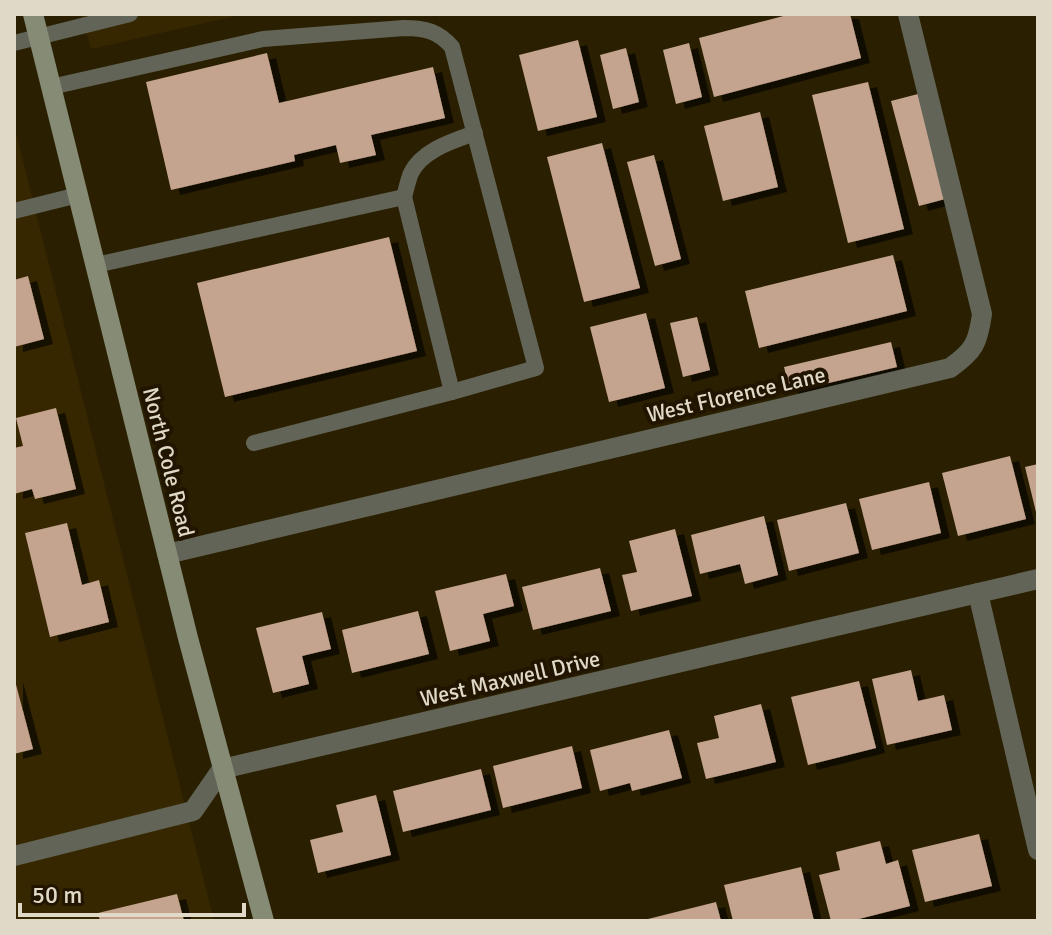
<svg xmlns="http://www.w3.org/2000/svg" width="1052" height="935" font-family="Signika,sans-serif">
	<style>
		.built { fill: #362700 }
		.building { fill: #c5a48f; filter: url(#shadow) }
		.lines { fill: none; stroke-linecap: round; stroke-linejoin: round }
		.service { stroke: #616456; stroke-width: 16 }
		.minor { stroke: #616456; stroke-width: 20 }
		.secondary { stroke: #858b75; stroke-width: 20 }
		.labels { text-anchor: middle; stroke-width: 8; stroke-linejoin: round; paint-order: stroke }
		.street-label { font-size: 22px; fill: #e1d9c8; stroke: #211500 }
	</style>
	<defs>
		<filter id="shadow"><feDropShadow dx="9" dy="5" stdDeviation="0" flood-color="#0009"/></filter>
	</defs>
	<rect width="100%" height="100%" fill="#2b1f01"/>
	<g class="built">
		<path d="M81 14H244L91 49Z"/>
		<path d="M14 125 214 921H14Z"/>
	</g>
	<g class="building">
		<path d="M791 14H850L861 58 714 97 699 38Z"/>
		<path d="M578 40 597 117 538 131 519 55Z"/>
		<path d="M689 43 702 97 676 104 663 50Z"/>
		<path d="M626 48 639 102 613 109 600 55Z"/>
		<path d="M267 53 279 103 433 67 445 118 371 135 376 155 340 163 336 145 294 155 295 161 171 190 146 82Z"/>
		<path d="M868 82 904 229 848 243 812 95Z"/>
		<path d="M918 94 945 199 919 206 891 101Z"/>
		<path d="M760 112 778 187 723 201 704 126Z"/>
		<path d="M602 143 640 288 584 302 547 157Z"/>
		<path d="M654 155 681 259 655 266 627 162Z"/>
		<path d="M389 237 417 351 225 397 197 283Z"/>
		<path d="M893 255 907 311 759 348 745 291Z"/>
		<path d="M28 276 44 339 14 347V280Z"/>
		<path d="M646 313 665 388 609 402 590 327Z"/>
		<path d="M697 317 710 370 683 377 670 323Z"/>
		<path d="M891 342 897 367 790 392 784 367Z"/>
		<path d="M56 408 76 489 35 499 32 489 14 494V448L23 446 16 418Z"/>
		<path d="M1010 456 1026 519 958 536 942 473Z"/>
		<path d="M1038 464V516H1037L1025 467Z"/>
		<path d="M929 482 941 533 872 550 859 499Z"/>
		<path d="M846 503 859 553 789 571 777 520Z"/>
		<path d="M764 516 778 575 745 584 740 564 700 574 691 535Z"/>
		<path d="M67 523 82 585 99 580 109 622 50 637 25 533Z"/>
		<path d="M675 529 692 596 631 611 622 575 637 572 629 541Z"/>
		<path d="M600 568 611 611 533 630 522 587Z"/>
		<path d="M506 574 514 606 483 614 490 641 450 651 435 591Z"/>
		<path d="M418 611 429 654 352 673 342 630Z"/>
		<path d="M322 612 331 649 302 656 309 684 273 693 256 628Z"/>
		<path d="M911 670 918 701 944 695 952 730 887 745 872 679Z"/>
		<path d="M14 677 33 749 14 754Z"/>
		<path d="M859 681 876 748 808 765 791 697Z"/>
		<path d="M761 704 776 762 706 779 697 743 719 738 714 716Z"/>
		<path d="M669 730 682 778 632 791 630 783 600 791 590 750Z"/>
		<path d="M572 746 582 788 503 808 493 766Z"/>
		<path d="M481 769 491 810 403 832 393 791Z"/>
		<path d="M376 795 391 855 318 873 310 840 343 832 336 805Z"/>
		<path d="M979 834 992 886 925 902 912 850Z"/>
		<path d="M880 841 886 864 898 860 910 906 851 921H831L819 875 840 870 836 852Z"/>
		<path d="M801 867 814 921H733L724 885Z"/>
		<path d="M177 894 184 921H100L98 913Z"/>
		<path d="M716 902 721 921H644V920Z"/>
	</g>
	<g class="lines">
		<g class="service">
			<path d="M14 43 130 14"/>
			<path d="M51 87 263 39 404 28C425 28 438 31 452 47L536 368 452 392"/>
			<path d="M404 197C406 190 408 180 411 173 422 150 453 141 475 133"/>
			<path d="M14 211 78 195"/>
			<path d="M96 265 404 197 452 392 254 443"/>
		</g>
		<g class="minor">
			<path d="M167 554 950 368C974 351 978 343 982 314L908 14"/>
			<path d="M978 593 1038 850"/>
			<path d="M14 856 193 811 222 769 1038 579"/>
		</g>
		<path class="secondary" d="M33 14 188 638 264 921"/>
	</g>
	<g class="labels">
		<g class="street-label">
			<text transform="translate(736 394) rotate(-13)" y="8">West Florence Lane</text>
			<text transform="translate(169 462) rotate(76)" y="8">North Cole Road</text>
			<text transform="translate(510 678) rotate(-13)" y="8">West Maxwell Drive</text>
		</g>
	</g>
	<rect width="1052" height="935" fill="none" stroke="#e1d9c8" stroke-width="32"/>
	<path d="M20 903v12h224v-12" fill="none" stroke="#e1d9c8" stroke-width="4"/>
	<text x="32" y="903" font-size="24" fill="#e1d9c8" stroke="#211500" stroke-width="6" paint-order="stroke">50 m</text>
</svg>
